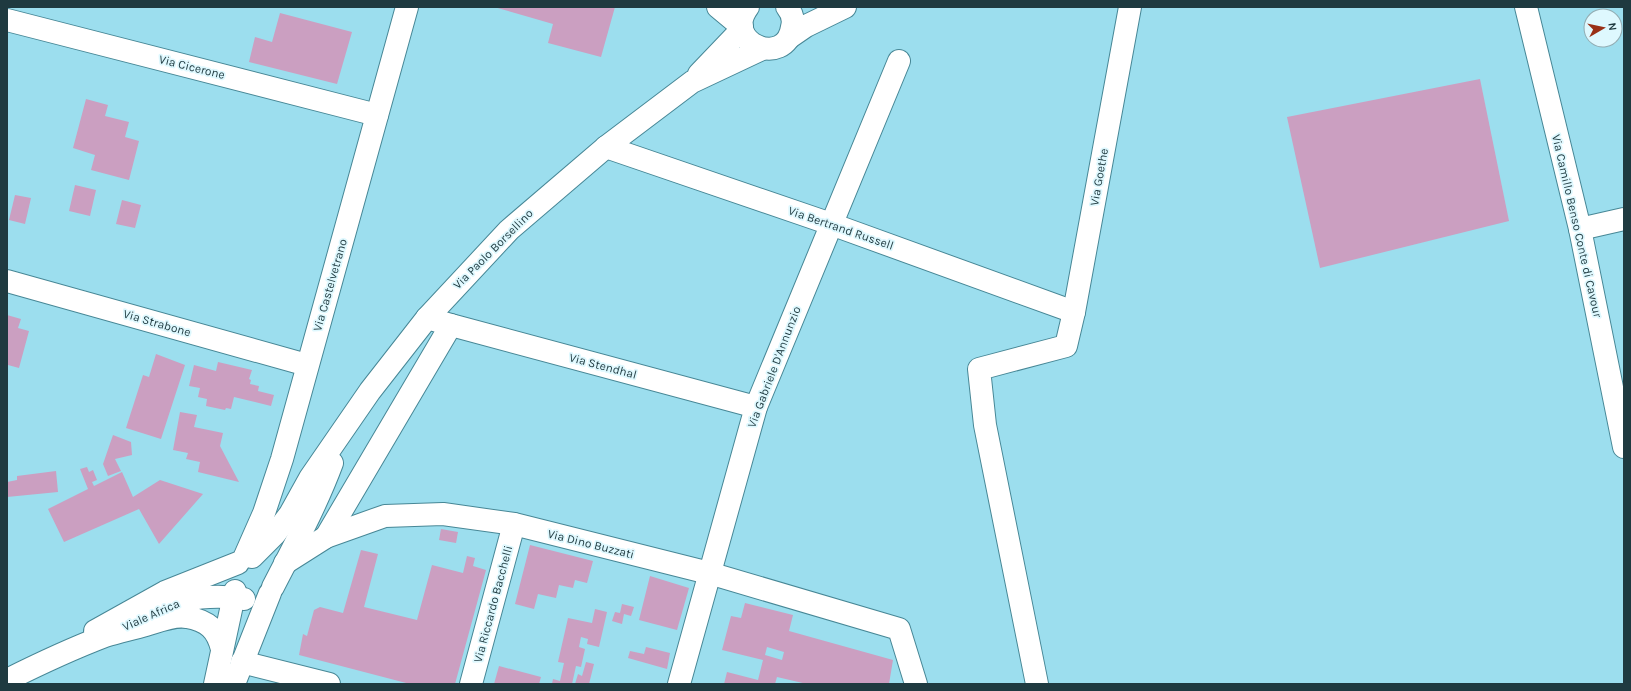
<svg xmlns="http://www.w3.org/2000/svg" width="1631" height="691" font-family="Karla,sans-serif">
	<style>
		.building { fill: #cb9fc1; fill-rule: evenodd }
		.lines { fill: none; stroke-linecap: round; stroke-linejoin: round }
		.minor-casing { stroke: #478796; stroke-width: 24 }
		.major-casing { stroke: #478796; stroke-width: 24 }
		.minor { stroke: #fff; stroke-width: 22 }
		.major { stroke: #fff; stroke-width: 22 }
		.labels { text-anchor: middle; stroke-width: 3.5; stroke-linejoin: round; paint-order: stroke }
		.street-label { font-size: 12px; fill: #1f3a40; stroke: #def8fe }
	</style>
	<rect width="100%" height="100%" fill="#9cdeee"/>
	<g class="building">
		<path d="M494 7H615L601 57 548 43 553 24Z"/>
		<path d="M280 13 352 32 337 84 249 62 255 37 272 42Z"/>
		<path d="M1480 79 1509 221 1320 268 1287 117Z"/>
		<path d="M86 99 108 105 105 116 129 122 125 137 139 141 129 180 91 170 95 155 73 148Z"/>
		<path d="M75 185 96 190 90 216 69 211Z"/>
		<path d="M15 195 31 198 25 224 9 220Z"/>
		<path d="M122 200 141 205 135 228 116 224Z"/>
		<path d="M7 315 21 319 18 328 29 331 19 368 8 365 7 369Z"/>
		<path d="M156 354 185 365 161 439 126 428 143 375 149 377Z"/>
		<path d="M218 362 252 370 249 379 251 380 250 384 259 386 258 391 274 395 271 406 234 397 231 409 226 408 225 410 206 406 207 399 198 397 200 388 189 386 194 365 216 371Z"/>
		<path d="M180 412 197 415 194 427 223 433 220 446 239 482 198 472 200 462 186 459 188 453 173 450Z"/>
		<path d="M113 435 131 442 132 455 115 459 121 471 108 476 103 464Z"/>
		<path d="M87 467 89 472 93 470 97 480 92 482 94 486 122 472 133 497 160 480 203 494 159 544 139 509 64 542 48 509 88 489 80 469Z"/>
		<path d="M56 471 58 492 7 497V482L17 480V476Z"/>
		<path d="M441 529 458 532 456 543 439 540Z"/>
		<path d="M530 545 593 561 587 583 575 580 573 588 559 585 556 598 538 594 534 609 515 604Z"/>
		<path d="M361 550 378 554 364 607 417 620 432 565 463 573 467 556 475 558 473 566 486 570 455 684H410L299 655 303 634 307 636 314 610 320 607 343 613Z"/>
		<path d="M650 576 689 588 677 630 639 620Z"/>
		<path d="M745 603 793 615 789 631 893 660 889 684H807L777 677 775 684H724L727 672 758 680 763 660 722 650 731 616 741 618ZM767 647 784 652 782 660 765 655Z"/>
		<path d="M622 604 634 607 631 616 624 614 622 624 612 621 615 612 620 613Z"/>
		<path d="M595 609 607 612 599 647 587 644 588 639 581 637 579 647 585 649 581 667 576 666 572 684H552L553 679 560 681 564 663 558 662 568 618 592 623Z"/>
		<path d="M646 647 670 653 667 669 628 658 630 651 644 654Z"/>
		<path d="M586 662 594 664 589 684H575L578 674 582 676Z"/>
		<path d="M499 666 541 677 539 684H494Z"/>
	</g>
	<g class="lines">
		<defs>
			<g id="minor">
				<path d="M1526 7 1580 229 1624 447"/>
				<path d="M7 20 377 115"/>
				<path d="M606 147 831 224 1074 312"/>
				<path d="M1580 229 1624 219"/>
				<path d="M7 281 307 365"/>
				<path d="M427 318 451 325 756 407"/>
				<path d="M326 537 451 325"/>
				<path d="M285 563 326 537 385 516 443 514 514 524 709 573 899 629 916 684"/>
				<path d="M242 662 329 684"/>
				<path d="M471 684 514 524"/>
				<path d="M679 684 756 407 899 61"/>
				<path d="M1037 684 985 425 979 369 1066 346 1074 312 1130 7"/>
			</g>
			<g id="major">
				<path d="M718 7 742 27"/>
				<path d="M748 7C721 43 786 69 792 27 794 20 792 13 787 7"/>
				<path d="M790 37 806 26 845 7"/>
				<path d="M699 74 742 29"/>
				<path d="M245 556 264 513 282 459 407 7"/>
				<path d="M252 557 275 534 290 514 310 478 370 391 427 318 509 230 606 147 692 82 762 49"/>
				<path d="M273 587C294 546 316 506 332 463"/>
				<path d="M159 609C184 597 217 594 244 599"/>
				<path d="M95 631 165 592 238 563"/>
				<path d="M7 680C39 664 71 649 105 636 118 632 132 629 146 625 159 621 173 615 187 617 208 621 217 629 222 649"/>
				<path d="M215 684 235 591"/>
				<path d="M234 684 270 593"/>
			</g>
		</defs>
		<use href="#minor" class="minor-casing"/>
		<use href="#major" class="major-casing"/>
		<use href="#minor" class="minor"/>
		<use href="#major" class="major"/>
	</g>
	<g class="labels">
		<g class="street-label">
			<text transform="translate(192 67) rotate(14)" y="4">Via Cicerone</text>
			<text transform="translate(1099 177) rotate(-80)" y="4">Via Goethe</text>
			<text transform="translate(1577 226) rotate(77)" y="4">Via Camillo Benso Conte di Cavour</text>
			<text transform="translate(841 228) rotate(19)" y="4">Via Bertrand Russell</text>
			<text transform="translate(493 249) rotate(-45)" y="4">Via Paolo Borsellino</text>
			<text transform="translate(330 285) rotate(-74)" y="4">Via Castelvetrano</text>
			<text transform="translate(157 323) rotate(16)" y="4">Via Strabone</text>
			<text transform="translate(603 366) rotate(15)" y="4">Via Stendhal</text>
			<text transform="translate(774 367) rotate(-69)" y="4">Via Gabriele D'Annunzio</text>
			<text transform="translate(591 544) rotate(14)" y="4">Via Dino Buzzati</text>
			<text transform="translate(493 604) rotate(-75)" y="4">Via Riccardo Bacchelli</text>
			<text transform="translate(151 615) rotate(-24)" y="4">Viale Africa</text>
		</g>
	</g>
	<rect width="1631" height="691" fill="none" stroke="#1f3a40" stroke-width="16"/>
	<g transform="translate(1603 28) rotate(81)"><circle r="19" fill="#def8fe" stroke="#92acb2"/>
	<path d="M0-3L7 15L0 10L-7 15Z" fill="#993017"/>
	<text y="-6" font-size="11" font-weight="bold" text-anchor="middle" fill="#1f3a40">N</text>
	</g>
</svg>
